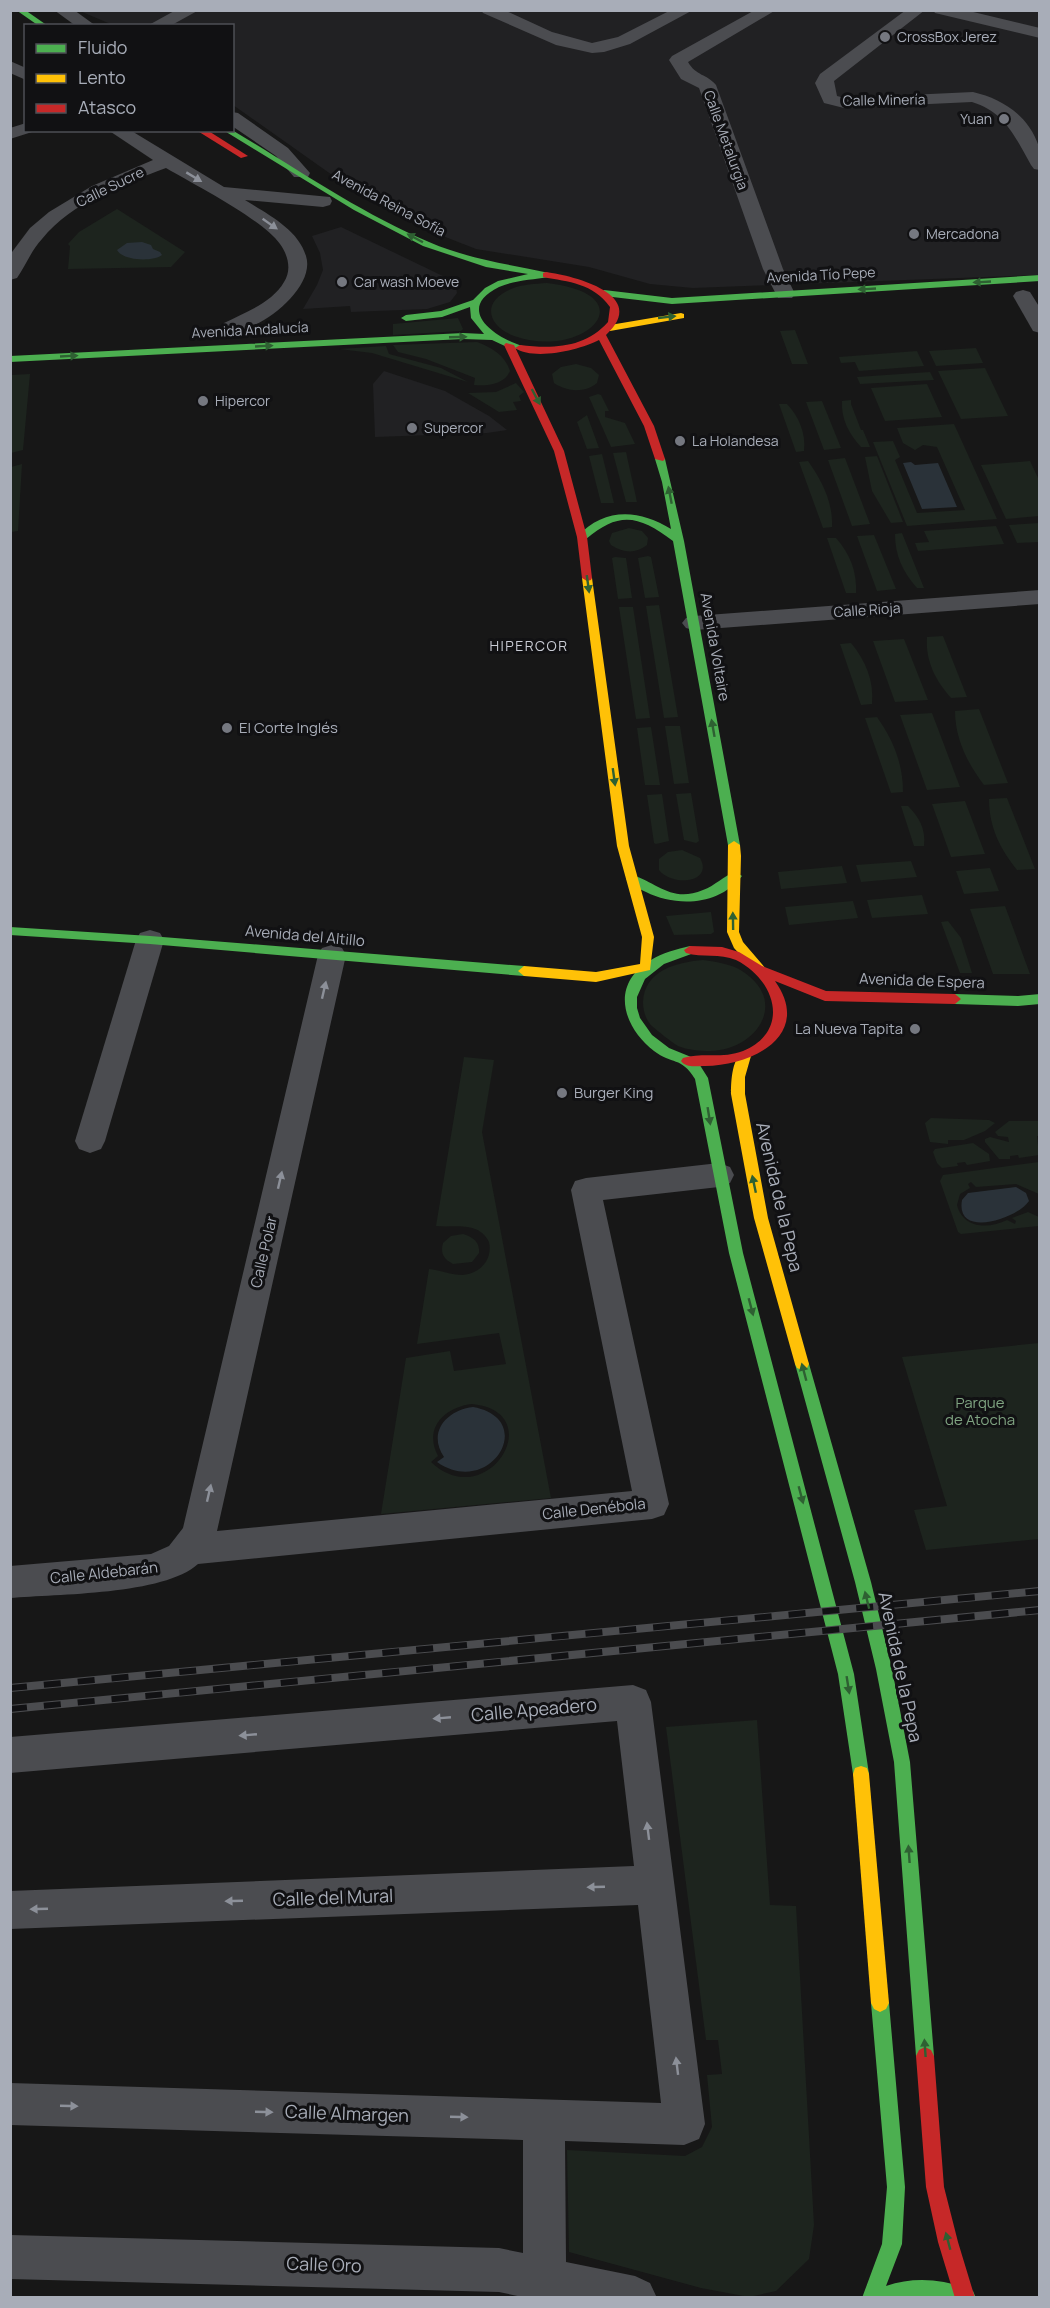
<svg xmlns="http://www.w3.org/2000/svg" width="1050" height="2308" font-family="Manrope,sans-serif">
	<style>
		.built { fill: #212123 }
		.green { fill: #1d241e; fill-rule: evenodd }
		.water { fill: #2a3239 }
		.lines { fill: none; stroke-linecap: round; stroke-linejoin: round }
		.street { fill: #4b4c50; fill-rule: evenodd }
		.fast { fill: #4caf50; fill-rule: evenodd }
		.slow { fill: #ffc107; fill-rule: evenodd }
		.jam { fill: #c62828; fill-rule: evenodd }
		.rail-casing { stroke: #4b4c4f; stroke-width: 8 }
		.rail { stroke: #111113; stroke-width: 6; stroke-dasharray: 17; stroke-linecap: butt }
		.oneway { fill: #8c9099 }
		.oneway2 { fill: #2e6032 }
		.poi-dot { fill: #757880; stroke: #111113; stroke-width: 2 }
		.labels { text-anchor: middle; stroke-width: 6; stroke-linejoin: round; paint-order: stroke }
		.far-poi-label { font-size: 14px; fill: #a8adb8; stroke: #111113; text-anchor: start }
		.far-street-label { font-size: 14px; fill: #a8adb8; stroke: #111113 }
		.far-neighbourhood-label { font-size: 14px; letter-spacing: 1.5px; fill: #c9ccd4; stroke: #111113 }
		.street-label { font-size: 15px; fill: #a8adb8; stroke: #111113 }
		.poi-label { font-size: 15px; fill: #a8adb8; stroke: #111113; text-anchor: start }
		.park-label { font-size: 15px; fill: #7fa381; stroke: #111113 }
		.near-street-label { font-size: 18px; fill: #a8adb8; stroke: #111113 }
	</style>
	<rect width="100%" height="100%" fill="#171717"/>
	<g class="built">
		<path d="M80 11H1039V275L693 288 650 284 589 267 476 249 420 227 342 182 233 105 232 26 113 25Z"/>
		<path d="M341 227 447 278 456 287 457 293 450 302 427 309 351 312 350 306 303 309 317 285 323 270 320 253 312 236Z"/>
		<path d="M384 371 445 391 489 416 507 430 487 433 375 437 373 384Z"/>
	</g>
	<g class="green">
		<path d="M117 209 185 252 171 267 68 269 70 246 68 244 79 232Z"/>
		<path d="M547 283C649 295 584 361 514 336 486 325 482 301 511 289 523 284 535 284 547 283Z"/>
		<path d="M458 318 463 329 461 331 393 335V324Z"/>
		<path d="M795 330 808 364H792L780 331Z"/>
		<path d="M477 342C491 347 505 355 510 371 504 385 487 386 474 385L475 378 470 376 426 359 398 352 393 345Z"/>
		<path d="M386 346 389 354 441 368 468 382 372 353 339 349Z"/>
		<path d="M976 348 983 363 936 366 929 351Z"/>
		<path d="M917 351 924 366 859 371 855 362 841 363 839 357Z"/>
		<path d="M576 364 591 368 599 375 597 383C585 393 567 392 554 383L552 374 561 367Z"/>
		<path d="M985 368 1008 416 961 419 938 371Z"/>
		<path d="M930 372 934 380 860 384 857 377Z"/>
		<path d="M30 374 23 450 11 453V375Z"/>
		<path d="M516 383 524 392 519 396 521 401 513 402 517 410 499 412 468 393 496 392Z"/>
		<path d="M927 384 942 417 885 421 871 388Z"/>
		<path d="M598 394 601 395 609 411H605V417L625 423 635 444 611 447 589 397Z"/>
		<path d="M851 400V404L861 430H863L870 447H861C849 434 841 419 842 401Z"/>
		<path d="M822 401 841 448 824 450 806 402Z"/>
		<path d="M779 404H787C799 417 806 433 804 451L796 452Z"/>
		<path d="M587 415 599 448 587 449 577 422Z"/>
		<path d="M954 424 997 519 907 526 873 442 893 441 900 457 895 460 917 513 965 510 937 447 923 445 915 450 903 443 897 428Z"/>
		<path d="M626 452 637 502H626L613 453Z"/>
		<path d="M602 454 614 503H601L589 456Z"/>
		<path d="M877 456 903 522 891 523 872 491 865 457Z"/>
		<path d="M845 458 870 524 852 526 828 460Z"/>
		<path d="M808 461C822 481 833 502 832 527L823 528 799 462Z"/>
		<path d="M1030 461 1039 480V516L1006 519 981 465Z"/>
		<path d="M22 464 18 531 11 532V467Z"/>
		<path d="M1039 523V542L1017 543 1009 525Z"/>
		<path d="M996 526 1004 544 918 551 915 543 929 542 924 531Z"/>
		<path d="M629 528 642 531 648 538 647 545C636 554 623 553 611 545L609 541 612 533Z"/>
		<path d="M902 533 924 588H917C903 572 895 556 895 534Z"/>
		<path d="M874 535 896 589 877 591 857 536Z"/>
		<path d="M827 538H836C850 554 857 571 856 593H846Z"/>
		<path d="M648 556 651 557 659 597 645 598 638 558Z"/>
		<path d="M615 557 626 558 632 598 618 599 612 558Z"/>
		<path d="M659 605 678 717 664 718 646 606Z"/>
		<path d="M619 607H633L650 718 636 719Z"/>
		<path d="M943 636 967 697 951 698C936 681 925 661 927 637Z"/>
		<path d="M904 639 928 700 895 702 873 641Z"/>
		<path d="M851 643C866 661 874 681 872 704L861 705 840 644Z"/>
		<path d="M979 709 1008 783 984 785C968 764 955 739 955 711Z"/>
		<path d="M932 713 960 787 927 790 900 715Z"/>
		<path d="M877 717C893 740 903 763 903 792L891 793 865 718Z"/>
		<path d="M665 726H680L689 783 674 784Z"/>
		<path d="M651 727 660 785H645L637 728Z"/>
		<path d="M691 793 699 841 696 843 684 840 676 794Z"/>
		<path d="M662 794 669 841 656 844 654 843 647 795Z"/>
		<path d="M1007 798 1035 869 1017 870C1000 849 989 827 989 799Z"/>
		<path d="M965 801 985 854 951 857 932 804Z"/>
		<path d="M901 806H908C919 817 926 829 924 846H914Z"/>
		<path d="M682 850 700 858C714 883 672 887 659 870V859L668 852Z"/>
		<path d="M911 861 917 877 861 882 856 865Z"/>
		<path d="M842 866 847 883 781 889 778 872Z"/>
		<path d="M990 868 999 891 964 894 956 871Z"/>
		<path d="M922 895 928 914 872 918 867 900Z"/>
		<path d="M853 901 858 918 789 925 785 907Z"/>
		<path d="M1005 906 1030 974H993L970 909Z"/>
		<path d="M711 912 714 932 711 934 674 935 666 916Z"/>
		<path d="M948 921 961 938 972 973H960L941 922Z"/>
		<path d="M703 960C717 962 731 964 742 971 790 1002 756 1050 710 1051 700 1051 687 1050 678 1046 670 1041 660 1033 653 1027 646 1021 643 1011 643 1002 644 970 678 962 703 960Z"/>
		<path d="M464 1057 494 1060 482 1132 551 1498 381 1514 406 1358 450 1351 454 1371 506 1364 499 1333 417 1344 429 1269C440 1270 451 1275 462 1275 480 1274 493 1259 489 1242 478 1221 456 1228 436 1226ZM472 1404C551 1412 487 1515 431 1462L438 1456C423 1428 445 1407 472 1404Z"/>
		<path d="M931 1118 989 1120 995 1123 985 1131 964 1140H948V1144L930 1142 925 1123Z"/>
		<path d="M1009 1121H1039V1136H1037L1039 1155 1019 1158 1018 1155 1010 1156V1159H999L985 1142V1139L990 1137 1009 1142 1008 1137 998 1136 995 1132Z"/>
		<path d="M973 1143 989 1154 990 1161 967 1165 965 1162 957 1163 958 1166 942 1168 937 1163 933 1152 935 1149Z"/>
		<path d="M1039 1162V1194L1016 1184 976 1187 971 1182 968 1184 970 1188 960 1194 957 1205C963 1229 989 1229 1007 1220L1015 1224 1016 1221 1012 1218 1028 1212 1039 1217V1226L961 1234 958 1232 940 1181 943 1175Z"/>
		<path d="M463 1234C473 1237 480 1242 479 1253L472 1262 453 1264C444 1259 440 1254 443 1243L451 1236Z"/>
		<path d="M1039 1343V1539L926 1550 914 1510 947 1506 902 1357Z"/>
		<path d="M757 1720 770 1905 796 1906 814 2225 809 2259 776 2291 749 2297 701 2288 569 2252 567 2150 685 2156 702 2147 712 2127 707 2075 722 2074 718 2040H706L666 1727Z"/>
	</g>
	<g class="water">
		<path d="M142 242 151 245 153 249 160 252 162 255C153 262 123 261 117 250L127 243Z"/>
		<path d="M911 462 915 465 938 463 957 507 922 509 903 463Z"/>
		<path d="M1016 1187 1026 1193 1029 1201C1017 1219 955 1239 962 1200L968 1193Z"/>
		<path d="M473 1407C539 1419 490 1499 437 1462L444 1457C427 1432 447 1410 473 1407Z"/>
	</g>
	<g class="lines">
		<g class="street">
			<path d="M54 10H74L96 26H76Z"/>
			<path d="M176 10H199L170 26H147Z"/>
			<path d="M481 10H504L552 32 592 43 618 37 671 10H693L630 44 604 52 592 53 556 45 483 13Z"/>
			<path d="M755 10H776L688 62C696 76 707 74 716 85L783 269 795 294 792 298H778L763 269 699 88 681 79 669 60 672 56Z"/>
			<path d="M906 10H925L834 81 837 96 845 98 973 92C1003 99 1029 116 1039 147 1041 154 1040 163 1040 170L1034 169 1031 165C1015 137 1005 112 972 102L844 108 824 103 815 83 820 74Z"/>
			<path d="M933 10H965L1040 28V38L935 13Z"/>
			<path d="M10 61 26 68V80L10 73Z"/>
			<path d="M232 112 238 113 288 148 310 173 308 177H294L276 156 232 126Z"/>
			<path d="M26 123V130L32 132 10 139V128Z"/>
			<path d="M108 130H130L224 187 330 197 332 201 330 205 323 207 245 200C267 214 298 229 306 256 317 290 252 338 224 331L221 327 224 323C244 313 272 303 284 282 292 270 288 255 280 244 262 219 195 185 166 168 123 184 72 202 42 239 31 251 26 265 17 278L10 280 12 252 30 228 49 212 92 186 153 160Z"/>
			<path d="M1023 290 1030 292 1040 308V333L1033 331 1013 296 1016 292Z"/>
			<path d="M1040 590V604L694 630 686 628 682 623 686 618 694 616Z"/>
			<path d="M150 930 160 933 164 940 105 1141 101 1149 90 1153 79 1149 75 1141 136 940 140 933Z"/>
			<path d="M332 945 342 948 346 955 217 1531 632 1491 571 1190 575 1181 586 1178 719 1163 730 1167 734 1175 730 1183 719 1187 603 1200 669 1504 664 1515 652 1519 198 1564C164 1595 57 1594 10 1598V1566L151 1554 169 1546 183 1528 318 955 322 948Z"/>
			<path d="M633 1685 646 1690 651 1702 705 2124 699 2139 684 2145 565 2141 566 2262 635 2276 650 2283 657 2298H527L499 2292 10 2279V2235L499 2248 523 2253V2140L10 2125V2083L661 2103 638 1905 10 1929V1891L634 1866 617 1721 10 1773V1737Z"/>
		</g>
		<g class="fast">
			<path d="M16 10H25L48 26H39Z"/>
			<path d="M223 130H232C296 168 360 213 429 242 468 259 508 264 549 273V277C532 280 515 280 499 287 454 309 495 338 523 346V350L507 347 492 340 463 339 10 362V356L463 333 484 334 471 318 470 307 442 317 406 321 401 318 406 315 441 311 473 300 485 288 498 281 528 274 486 267 423 246 354 210Z"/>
			<path d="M1040 275V281L672 304 604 296 600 293 604 290 672 298Z"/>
			<path d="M660 456 665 459 684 541 740 845 734 849 728 845 673 541C639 515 619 511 586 539L582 540 577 537C604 507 639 509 671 529L662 482 655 459Z"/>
			<path d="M736 872 742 876C719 906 676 907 646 892 639 889 631 885 626 879L632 875C658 883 672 903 703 890 715 886 724 875 736 872Z"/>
			<path d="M10 927 150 936 524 966 530 971 524 976 150 944 10 935Z"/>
			<path d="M690 946 696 950 694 953 664 964 645 979 637 997V1008L640 1018 652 1035 669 1048 696 1059 708 1078 743 1253 854 1674 869 1774 867 1780 861 1782 855 1780 853 1774 838 1674 729 1253 695 1079C681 1056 672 1065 654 1051 622 1026 610 984 651 960 662 953 677 949 690 946Z"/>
			<path d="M955 994 1018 996 1040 994V1004L1018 1006 955 1004 949 999Z"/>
			<path d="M802 1358 807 1360 809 1364 871 1582 892 1669 910 1762 934 2056 931 2062 925 2065 919 2062 916 2056 894 1762 876 1669 855 1582 795 1364 797 1360Z"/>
			<path d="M880 1994 886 1997 889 2003 905 2187 902 2244 886 2286C915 2276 945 2279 973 2291L976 2298H862L882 2244 887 2187 871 2003 874 1997Z"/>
		</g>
		<g class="slow">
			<path d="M681 313 684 314V318L610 331 605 328 610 325Z"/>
			<path d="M587 575 592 578 629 846 654 937 650 970 596 982 524 976 518 971 524 966 596 972 640 964 642 937 617 846 582 578Z"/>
			<path d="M734 841 740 845 741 856 739 932 743 942 767 970 761 975 757 973 734 948 727 932 728 845Z"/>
			<path d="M745 1051 751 1056 745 1077V1094L768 1218 809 1364 807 1368 802 1370 797 1368 795 1364 754 1218 731 1094C731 1081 732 1056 745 1051Z"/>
			<path d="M861 1766 867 1768 869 1774 889 2003 886 2009 880 2012 874 2009 871 2003 853 1774 855 1768Z"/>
		</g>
		<g class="jam">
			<path d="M196 130H207L248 156 241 158Z"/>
			<path d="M546 272C575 276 650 295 606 335L654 426 665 459 663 461 655 459 644 426 599 340C580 350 534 361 515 348L520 345C553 349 585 348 608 322L610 307C593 283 569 282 543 277V273Z"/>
			<path d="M506 343 514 345 564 451 587 537 592 578 591 580 587 581 582 578 577 537 554 451 504 345Z"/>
			<path d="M690 946 722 947 739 952 762 966 826 991 955 994 961 999 955 1004 825 1001 775 981C814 1036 750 1067 703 1066 695 1066 686 1068 681 1061L683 1058C702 1052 723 1059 743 1051 791 1031 776 980 736 960 720 953 702 958 686 953L684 950Z"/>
			<path d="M925 2047 931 2050 934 2056 944 2187 958 2242 975 2298H955L938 2242 926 2187 916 2056 919 2050Z"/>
		</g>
		<defs>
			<g id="rail">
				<path d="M10 1688 1040 1591"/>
				<path d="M10 1709 1040 1610"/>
			</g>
		</defs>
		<use href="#rail" class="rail-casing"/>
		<use href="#rail" class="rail"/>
	</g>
	<defs><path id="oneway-solid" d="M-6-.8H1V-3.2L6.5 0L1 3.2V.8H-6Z" transform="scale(1.5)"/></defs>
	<g class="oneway">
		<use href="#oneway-solid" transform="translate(194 177) rotate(31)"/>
		<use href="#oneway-solid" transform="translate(270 224) rotate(35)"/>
		<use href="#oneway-solid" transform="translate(324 990) rotate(-77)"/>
		<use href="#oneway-solid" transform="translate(280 1180) rotate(-77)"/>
		<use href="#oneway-solid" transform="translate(209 1493) rotate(-77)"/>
		<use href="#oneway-solid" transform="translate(442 1718) rotate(175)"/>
		<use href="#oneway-solid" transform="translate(248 1735) rotate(175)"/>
		<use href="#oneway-solid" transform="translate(648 1831) rotate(-97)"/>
		<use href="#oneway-solid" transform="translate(596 1887) rotate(178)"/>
		<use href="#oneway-solid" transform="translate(234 1901) rotate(178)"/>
		<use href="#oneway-solid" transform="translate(39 1909) rotate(178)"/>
		<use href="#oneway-solid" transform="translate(677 2066) rotate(-97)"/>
		<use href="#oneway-solid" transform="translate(69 2106) rotate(2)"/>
		<use href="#oneway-solid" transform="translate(264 2112) rotate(2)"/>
		<use href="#oneway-solid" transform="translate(459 2117) rotate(2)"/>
	</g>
	<g class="oneway2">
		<use href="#oneway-solid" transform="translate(415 238) rotate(-152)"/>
		<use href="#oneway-solid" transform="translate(982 282) rotate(177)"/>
		<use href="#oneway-solid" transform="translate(867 289) rotate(177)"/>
		<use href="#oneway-solid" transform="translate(667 317) rotate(-6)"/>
		<use href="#oneway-solid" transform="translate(458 337) rotate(-2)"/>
		<use href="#oneway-solid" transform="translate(264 346) rotate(-3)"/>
		<use href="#oneway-solid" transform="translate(69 356) rotate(-3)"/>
		<use href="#oneway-solid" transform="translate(536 397) rotate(62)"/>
		<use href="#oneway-solid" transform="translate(670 495) rotate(-101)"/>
		<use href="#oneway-solid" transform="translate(588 584) rotate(82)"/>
		<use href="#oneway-solid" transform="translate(713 728) rotate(-100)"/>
		<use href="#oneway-solid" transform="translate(614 777) rotate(82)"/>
		<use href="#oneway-solid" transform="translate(733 921) rotate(-91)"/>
		<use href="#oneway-solid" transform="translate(709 1116) rotate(81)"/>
		<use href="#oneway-solid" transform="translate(754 1184) rotate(-102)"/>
		<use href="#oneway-solid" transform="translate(751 1307) rotate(75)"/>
		<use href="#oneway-solid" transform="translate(804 1372) rotate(-105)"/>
		<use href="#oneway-solid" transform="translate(801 1495) rotate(75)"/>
		<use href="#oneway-solid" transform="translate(867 1600) rotate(-104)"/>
		<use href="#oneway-solid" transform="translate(848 1685) rotate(81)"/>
		<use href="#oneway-solid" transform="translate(909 1854) rotate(-94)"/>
		<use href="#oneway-solid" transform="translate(925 2048) rotate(-94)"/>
		<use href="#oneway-solid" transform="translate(948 2241) rotate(-105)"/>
	</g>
	<g class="poi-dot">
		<circle cx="885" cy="37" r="6"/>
		<circle cx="1004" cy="119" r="6"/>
		<circle cx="914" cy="234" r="6"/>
		<circle cx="342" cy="282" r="6"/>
		<circle cx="203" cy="401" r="6"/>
		<circle cx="412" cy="428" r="6"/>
		<circle cx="680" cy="441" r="6"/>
		<circle cx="227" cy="728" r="6"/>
		<circle cx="915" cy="1029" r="6"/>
		<circle cx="562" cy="1093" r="6"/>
	</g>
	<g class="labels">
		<g class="far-poi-label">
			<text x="897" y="42">CrossBox Jerez</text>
			<text x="992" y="124" text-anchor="end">Yuan</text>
			<text x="926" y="239">Mercadona</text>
			<text x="354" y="287">Car wash Moeve</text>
			<text x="215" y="406">Hipercor</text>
			<text x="424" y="433">Supercor</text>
			<text x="692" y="446">La Holandesa</text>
		</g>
		<g class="far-street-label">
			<text transform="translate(884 100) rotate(-1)" y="5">Calle Minería</text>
			<text transform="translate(726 140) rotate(70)" y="5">Calle Metalurgia</text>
			<text transform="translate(110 187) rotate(-26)" y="5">Calle Sucre</text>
			<text transform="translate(389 203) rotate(28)" y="5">Avenida Reina Sofía</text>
			<text transform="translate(821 275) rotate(-3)" y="5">Avenida Tío Pepe</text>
			<text transform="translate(250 330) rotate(-3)" y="5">Avenida Andalucía</text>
			<text transform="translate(867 610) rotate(-4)" y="5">Calle Rioja</text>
		</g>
		<g class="far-neighbourhood-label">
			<text x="529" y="651">HIPERCOR</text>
		</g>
		<g class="street-label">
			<text transform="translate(715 647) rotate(80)" y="5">Avenida Voltaire</text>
			<text transform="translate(305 936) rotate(5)" y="5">Avenida del Altillo</text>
			<text transform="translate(922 981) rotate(2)" y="5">Avenida de Espera</text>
			<text transform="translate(264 1252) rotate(-77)" y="5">Calle Polar</text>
			<text transform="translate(594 1509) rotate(-6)" y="5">Calle Denébola</text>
			<text transform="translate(104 1573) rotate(-6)" y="5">Calle Aldebarán</text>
		</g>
		<g class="poi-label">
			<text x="239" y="733">El Corte Inglés</text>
			<text x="903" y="1034" text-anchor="end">La Nueva Tapita</text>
			<text x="574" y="1098">Burger King</text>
		</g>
		<g class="park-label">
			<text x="980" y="1408">Parque<tspan x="980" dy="17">de Atocha</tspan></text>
		</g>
		<g class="near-street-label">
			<text transform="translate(779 1197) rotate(77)" y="6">Avenida de la Pepa</text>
			<text transform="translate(900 1667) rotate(78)" y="6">Avenida de la Pepa</text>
			<text transform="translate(534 1710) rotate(-5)" y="6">Calle Apeadero</text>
			<text transform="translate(333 1898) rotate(-2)" y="6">Calle del Mural</text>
			<text transform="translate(347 2114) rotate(2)" y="6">Calle Almargen</text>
			<text transform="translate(324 2265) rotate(2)" y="6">Calle Oro</text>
		</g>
	</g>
	<rect width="1050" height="2308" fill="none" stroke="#a8adb8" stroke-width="24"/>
	<rect x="24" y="24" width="210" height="108" fill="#111113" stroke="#4d4f55" stroke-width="1.5"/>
	<rect x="36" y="44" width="30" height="9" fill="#4caf50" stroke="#4d4f55" stroke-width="1.5"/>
	<text x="78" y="54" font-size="18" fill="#a8adb8">Fluido</text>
	<rect x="36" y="74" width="30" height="9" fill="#ffc107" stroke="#4d4f55" stroke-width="1.5"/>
	<text x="78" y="84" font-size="18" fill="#a8adb8">Lento</text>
	<rect x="36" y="104" width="30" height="9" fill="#c62828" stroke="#4d4f55" stroke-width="1.5"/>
	<text x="78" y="114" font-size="18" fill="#a8adb8">Atasco</text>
</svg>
